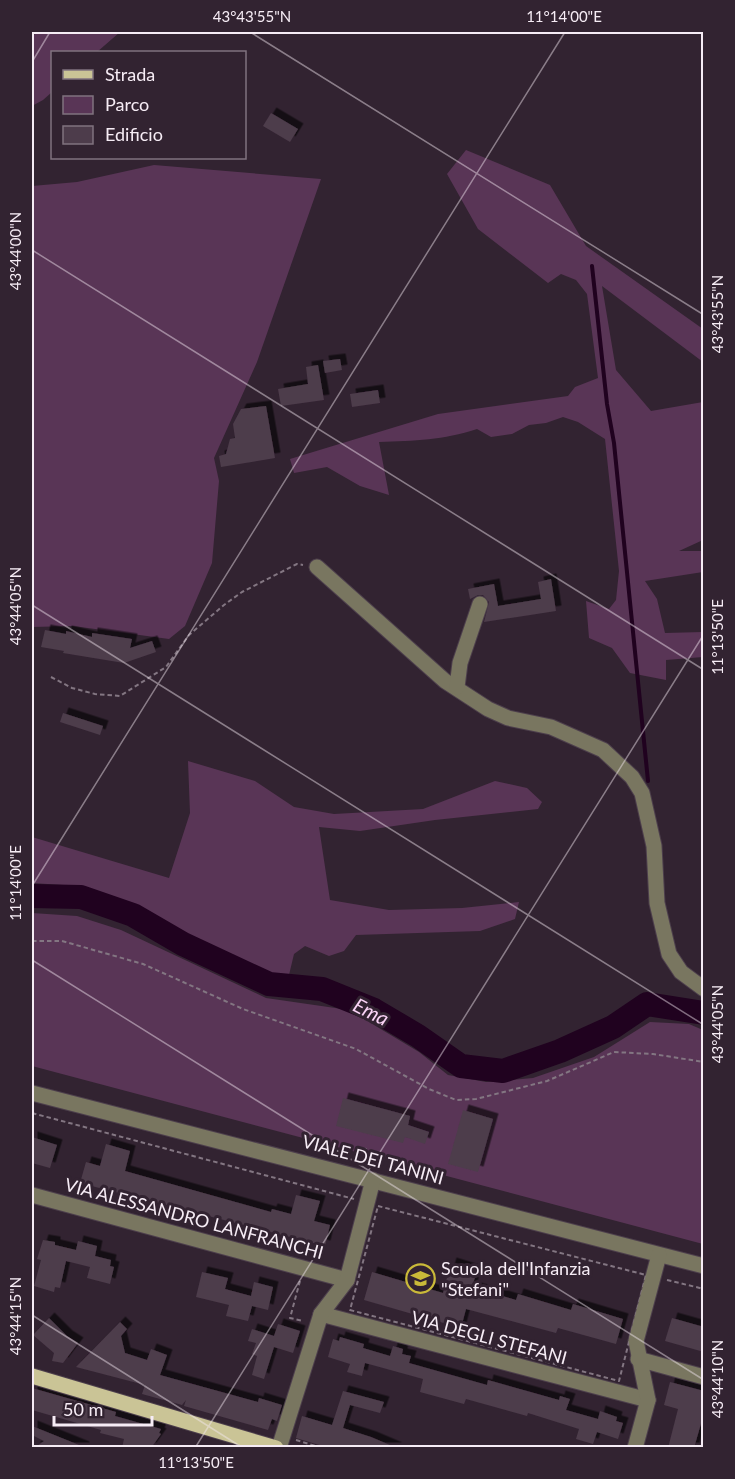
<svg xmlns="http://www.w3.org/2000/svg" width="735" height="1479" font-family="Lato,sans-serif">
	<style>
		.green { fill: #593556 }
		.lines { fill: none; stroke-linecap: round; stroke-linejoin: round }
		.stream { stroke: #20021f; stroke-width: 4 }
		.river { stroke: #20021f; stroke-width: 24 }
		.building { fill: #4d3c4b; filter: url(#shadow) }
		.minor-casing { stroke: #4d3f4c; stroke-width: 17 }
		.major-casing { stroke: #4d3f4c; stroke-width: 17 }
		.path { stroke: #837682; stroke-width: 2; stroke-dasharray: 4.5 3; stroke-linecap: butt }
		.minor { stroke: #797660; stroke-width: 15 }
		.major { stroke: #cac496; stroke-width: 15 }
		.ticks { fill: none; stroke: #f6ecf5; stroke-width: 1.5; stroke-opacity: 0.45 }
		.labels { text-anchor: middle; stroke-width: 6; stroke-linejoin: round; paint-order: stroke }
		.street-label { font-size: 18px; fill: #f6ecf5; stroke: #322331 }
		.poi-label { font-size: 18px; fill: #f6ecf5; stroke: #322331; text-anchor: start }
		.water-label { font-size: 20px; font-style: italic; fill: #fad3f6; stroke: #322331 }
		.neatline { fill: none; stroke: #f6ecf5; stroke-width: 2 }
		.ticks-label { font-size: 15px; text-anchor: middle; fill: #f6ecf5 }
	</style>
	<defs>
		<filter id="shadow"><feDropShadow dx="5.5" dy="-5.5" stdDeviation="0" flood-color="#0009"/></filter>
	</defs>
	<rect width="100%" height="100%" fill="#322331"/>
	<g class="green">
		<path d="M38 32H120L97 52H52V92L43 100 32 106V36Z"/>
		<path d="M466 150 550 185 586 246 703 329V362L602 286 616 370 651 411 703 402V540L679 551H703V572L645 581 657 599 665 633 703 632V657L666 660V680L630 673 612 648 589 638 586 601 609 609 616 600 619 571 605 439 578 422 563 417 546 423 529 425 512 434 491 437 477 429C443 440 415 441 379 442L389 495 360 486 327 467 294 473 290 459 438 414 568 396 575 387 598 378 587 294 576 280 561 274 548 283 478 229 447 174Z"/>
		<path d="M154 165 321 179 257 362 214 458 219 481 212 563 185 626 169 639 73 626 32 627V186L77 182Z"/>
		<path d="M188 761 255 781 294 807 334 814 423 809 495 781 527 788 542 802 538 809 435 820 360 831 319 827 330 900 389 910 462 908 519 902 515 919 480 931 356 935 344 951 329 956 305 946 294 954 289 975H266L173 927 78 886 32 883V837L169 878 190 813Z"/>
		<path d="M32 913 77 916 121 930 266 998 349 1010 419 1052 448 1075 486 1082 533 1078 594 1057 650 1022 689 1024 703 1030V1244L32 1066Z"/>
	</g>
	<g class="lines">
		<path class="stream" d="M592 266 607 404 614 443 648 781"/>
		<path class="river" d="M32 896 81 897 133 915 183 944 269 984 322 989 374 1010 418 1036 461 1066 503 1071 560 1051 613 1027 647 1004 704 1013"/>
	</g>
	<g class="building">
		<path d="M271 113 298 129 290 142 263 126Z"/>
		<path d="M340 359 342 370 325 373 323 361Z"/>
		<path d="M318 365 324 400 281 406 278 389 308 384 306 367Z"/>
		<path d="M378 390 380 403 352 407 350 394Z"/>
		<path d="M266 406 275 458 221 467 219 456 226 454 230 439 235 438 233 424 241 409Z"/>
		<path d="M551 579 556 611 484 622 489 602 483 595H478L470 599 468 589 494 584 498 606 541 599 538 582Z"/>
		<path d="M45 630 66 634V631L92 637V633L132 639 130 648 152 641 156 652 124 663 63 653 64 651 41 647Z"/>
		<path d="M63 713 103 726 100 735 60 722Z"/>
		<path d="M343 1098 410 1116 408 1125 429 1132 425 1144 405 1137 403 1143 336 1126Z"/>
		<path d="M463 1110 493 1119 478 1172 448 1164Z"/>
		<path d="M32 1137 57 1145 50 1168 32 1163Z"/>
		<path d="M106 1144 130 1151 125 1171 271 1212 272 1209 291 1214 296 1195 320 1201 314 1221 330 1225 325 1246 80 1183 86 1162 100 1166Z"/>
		<path d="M43 1240 55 1242V1245L76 1250 78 1241 97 1246 95 1256 111 1260 110 1266 114 1267 110 1284 87 1278 90 1267 66 1261 60 1288 55 1287 54 1292 34 1286 41 1260 37 1259Z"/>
		<path d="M451 1263 477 1271 472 1287 516 1300 518 1294 571 1310 573 1304 623 1319 616 1344 558 1328 556 1333 466 1309 461 1328 364 1300 372 1272 443 1293Z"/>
		<path d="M202 1272 228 1278 225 1289 251 1296 254 1282 273 1287 268 1310 252 1306 248 1321 226 1316 229 1305 196 1297Z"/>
		<path d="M49 1318 67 1336 78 1343 63 1363 52 1361 54 1353 33 1335Z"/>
		<path d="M672 1318 704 1327V1352L665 1341Z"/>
		<path d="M120 1322 127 1329 121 1336 125 1353 147 1360 151 1349 167 1355 160 1375 258 1402 259 1398 282 1405 277 1421 272 1419 268 1430 184 1406 186 1400 182 1405 142 1394 145 1385 76 1367Z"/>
		<path d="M278 1324 300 1331 293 1353 274 1347 264 1379 252 1375 257 1356 252 1354 256 1343 248 1341 252 1329 274 1336Z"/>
		<path d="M340 1337 364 1344 363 1348 390 1356 393 1346 403 1349 402 1354 411 1356 409 1363 487 1385 488 1380 559 1400 560 1396 570 1399 566 1410 598 1419 600 1411 617 1417 616 1421 623 1423 618 1439 597 1432 593 1444 576 1439 579 1429 528 1413 527 1416 466 1399 464 1404 420 1392 423 1379 365 1363 362 1376 347 1372 350 1364 328 1357 333 1339 339 1341Z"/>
		<path d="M670 1382 704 1391V1413L694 1448H668L678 1409 664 1405Z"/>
		<path d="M32 1388 116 1412 115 1416 161 1429 159 1433 161 1434 151 1448H122L124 1439 100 1433 101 1430 32 1410Z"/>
		<path d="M343 1391 384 1402 380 1413 350 1405 343 1428 371 1437 397 1448H329L296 1438 302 1416 332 1425Z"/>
		<path d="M32 1426 84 1447V1448H34L44 1441 32 1435Z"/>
	</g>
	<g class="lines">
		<defs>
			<g id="minor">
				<path d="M317 567 445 681 488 709 508 718 551 727 603 750 632 777 642 793 654 846 657 903 669 954 681 972 704 989"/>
				<path d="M457 687 460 663 480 604"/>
				<path d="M32 1093 704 1266"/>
				<path d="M32 1195 347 1280"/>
				<path d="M321 1314 648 1400"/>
				<path d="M638 1359 704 1377"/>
				<path d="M279 1448 321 1314 347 1280 373 1180"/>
				<path d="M635 1448 648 1400 636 1341 659 1255"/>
			</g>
			<path id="major" d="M32 1376 276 1448"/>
		</defs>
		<use href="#minor" class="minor-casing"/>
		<use href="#major" class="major-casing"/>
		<g class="path">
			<path d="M51 677 72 688 95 694 120 696 166 667 189 635 224 605 242 592 293 566 297 564 303 565"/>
			<path d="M32 941H62L143 964 243 1009 356 1049 429 1089 456 1100 476 1099 547 1081 614 1052 653 1054 704 1062"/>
			<path d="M32 1113 354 1199"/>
			<path d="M362 1164 366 1148"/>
			<path d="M378 1206 646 1275 619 1381 350 1310Z"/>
			<path d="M667 1280 704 1289"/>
			<path d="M300 1281 290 1318 303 1321"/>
			<path d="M296 1440 322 1448"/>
		</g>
		<use href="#minor" class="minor"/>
		<use href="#major" class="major"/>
	</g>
	<path class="ticks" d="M250 32 704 315M32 62 50 32M32 250 704 670M32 605 704 1025M32 886 565 32M32 960 704 1380M32 1315 243 1448M195 1448 704 634"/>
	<defs>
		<symbol id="school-ring" viewBox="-11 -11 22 22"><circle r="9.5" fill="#322331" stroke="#caba39" stroke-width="1.5"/><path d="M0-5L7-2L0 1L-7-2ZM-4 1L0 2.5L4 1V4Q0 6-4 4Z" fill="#caba39"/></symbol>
	</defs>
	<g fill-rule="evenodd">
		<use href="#school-ring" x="404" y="1262" width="33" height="33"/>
	</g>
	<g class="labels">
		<g class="street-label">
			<text transform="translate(373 1160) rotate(15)" y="6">VIALE DEI TANINI</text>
			<text transform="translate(194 1219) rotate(15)" y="6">VIA ALESSANDRO LANFRANCHI</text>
			<text transform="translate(489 1338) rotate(15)" y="6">VIA DEGLI STEFANI</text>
		</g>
		<g class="poi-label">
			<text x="441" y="1275">Scuola dell'Infanzia<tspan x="441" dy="21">"Stefani"</tspan></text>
		</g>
		<g class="water-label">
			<text transform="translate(371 1012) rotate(27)" y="7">Ema</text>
		</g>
	</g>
	<rect width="735" height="1479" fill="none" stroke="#322331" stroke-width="66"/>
	<rect x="51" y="51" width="195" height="108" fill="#322331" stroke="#80737f" stroke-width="1.5"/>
	<rect x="63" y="70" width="30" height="9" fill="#cac496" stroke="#80737f" stroke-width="1.5"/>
	<text x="105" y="81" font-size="18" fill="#f6ecf5">Strada</text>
	<rect x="63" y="96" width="30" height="18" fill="#593556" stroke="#80737f" stroke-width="1.5"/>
	<text x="105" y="111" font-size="18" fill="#f6ecf5">Parco</text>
	<rect x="63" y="126" width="30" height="18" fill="#4d3c4b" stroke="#80737f" stroke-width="1.5"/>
	<text x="105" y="141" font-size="18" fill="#f6ecf5">Edificio</text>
	<path d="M54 1416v9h98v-9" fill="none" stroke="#f6ecf5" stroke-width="3"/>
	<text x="63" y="1416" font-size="18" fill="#f6ecf5" stroke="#322331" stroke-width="4.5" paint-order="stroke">50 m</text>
	<rect x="33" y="33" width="669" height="1413" class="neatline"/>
	<g class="ticks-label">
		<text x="252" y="22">43°43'55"N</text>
		<text x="564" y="22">11°14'00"E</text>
		<text transform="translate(16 251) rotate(-90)" y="5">43°44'00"N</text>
		<text transform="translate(718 314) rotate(-90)" y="5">43°43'55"N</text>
		<text transform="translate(16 606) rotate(-90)" y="5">43°44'05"N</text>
		<text transform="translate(718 637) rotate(-90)" y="5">11°13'50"E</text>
		<text transform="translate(16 883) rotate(-90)" y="5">11°14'00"E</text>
		<text transform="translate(718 1024) rotate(-90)" y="5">43°44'05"N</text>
		<text transform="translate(16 1316) rotate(-90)" y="5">43°44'15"N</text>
		<text transform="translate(718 1379) rotate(-90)" y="5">43°44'10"N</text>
		<text x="196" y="1468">11°13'50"E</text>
	</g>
</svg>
